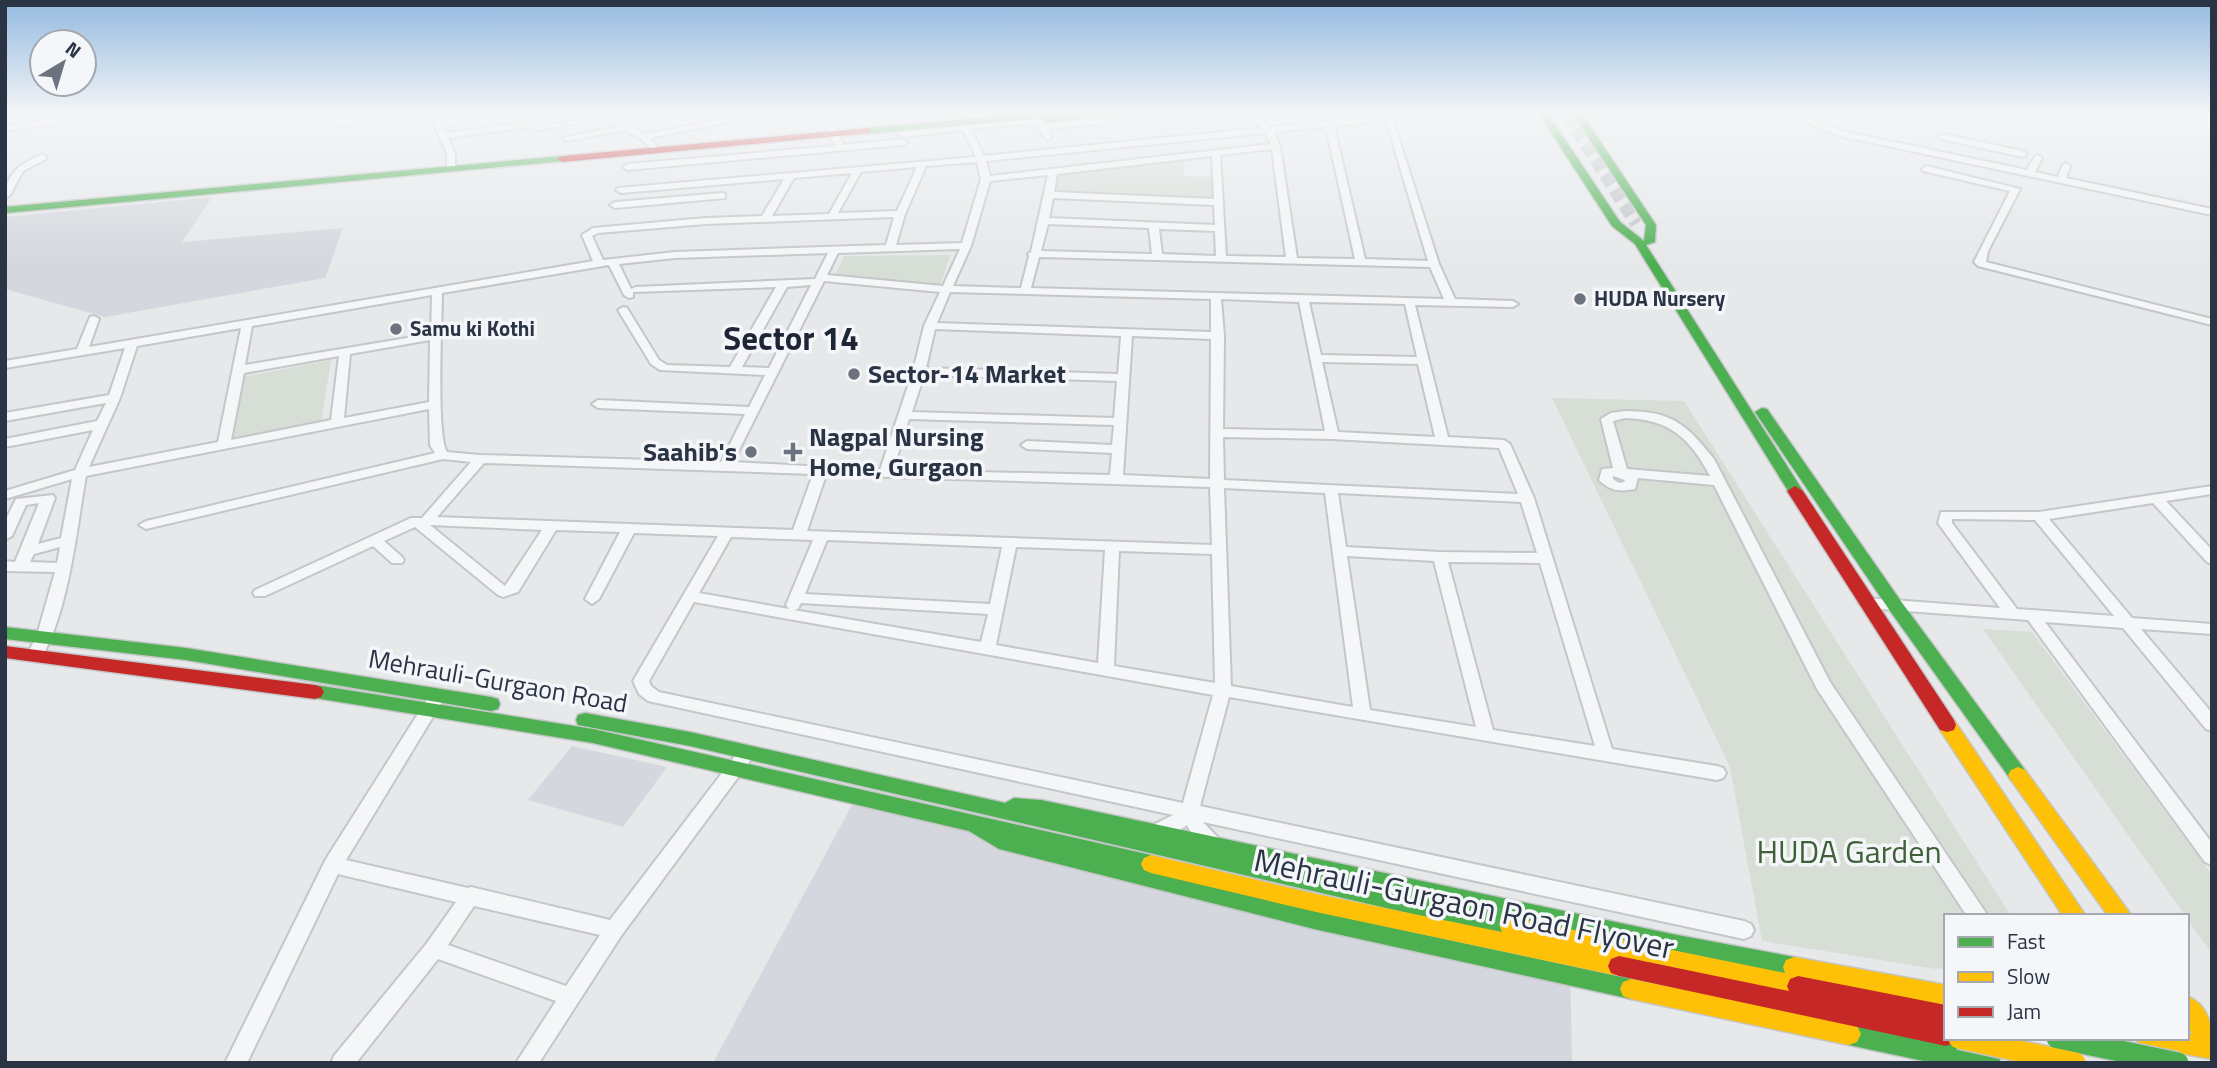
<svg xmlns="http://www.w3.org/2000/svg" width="2217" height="1068" font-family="'Titillium Web',sans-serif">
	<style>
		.built { fill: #d4d7dd }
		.green { fill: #d6ded6 }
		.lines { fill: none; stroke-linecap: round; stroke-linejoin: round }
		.secondary-tunnel { stroke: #c1c4c9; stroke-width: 12; stroke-dasharray: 12 6; stroke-linecap: butt }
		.street-casing { stroke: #c4c6c8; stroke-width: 4 }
		.fast-casing { stroke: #c4c6c8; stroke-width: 3 }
		.slow-casing { stroke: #c4c6c8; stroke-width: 3 }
		.jam-casing { stroke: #c4c6c8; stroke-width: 3 }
		.street { fill: #f5f6f7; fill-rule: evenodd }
		.fast { fill: #4caf50; fill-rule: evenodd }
		.slow { fill: #ffc107; fill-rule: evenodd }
		.jam { fill: #c62828; fill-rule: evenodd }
		.fast-bridge-casing { stroke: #c2c5c8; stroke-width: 24; stroke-linecap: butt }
		.slow-bridge-casing { stroke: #c2c5c8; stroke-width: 24; stroke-linecap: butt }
		.fast-bridge { stroke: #4caf50; stroke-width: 21 }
		.slow-bridge { stroke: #ffc107; stroke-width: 21 }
		.poi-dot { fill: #6c737f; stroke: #f4f6f9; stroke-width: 2.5 }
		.labels { text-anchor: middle; stroke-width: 7; stroke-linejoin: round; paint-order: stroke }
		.far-poi-label { font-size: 21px; font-weight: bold; fill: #2b3445; stroke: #f4f6f9; text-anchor: start }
		.poi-label { font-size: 26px; font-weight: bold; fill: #2b3445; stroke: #f4f6f9; text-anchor: start }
		.street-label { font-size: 26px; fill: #2b3445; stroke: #f4f6f9 }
		.near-park-label { font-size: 32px; fill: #3f6138; stroke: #f4f6f9 }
		.near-street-label { font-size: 32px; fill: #2b3445; stroke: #f4f6f9 }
		.district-label { font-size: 33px; font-weight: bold; fill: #1d2536; stroke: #f4f6f9 }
	</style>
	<rect width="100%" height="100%" fill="#e6e8ea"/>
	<g class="built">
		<path d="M212 197 182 242 343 228 325 278 105 317 5 289V217Z"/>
		<path d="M572 746 667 767 623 827 528 800Z"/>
		<path d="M861 788 1570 949 1572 1063H713Z"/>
	</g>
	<g class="green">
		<path d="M1183 160 1184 176 1215 177V201L1059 195 1054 175 1129 164Z"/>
		<path d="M950 255 940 286 834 279 844 256Z"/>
		<path d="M331 360 321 422 228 440 243 377Z"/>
		<path d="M1552 398 1684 401 2011 916H1946V968L1936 969 1762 941 1730 767Z"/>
		<path d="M1983 629 2032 632 2212 875V954Z"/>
	</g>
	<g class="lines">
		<path class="secondary-tunnel" d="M1566 114 1636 224"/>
		<defs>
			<g id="street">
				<path d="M332 114H340L344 121 385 114H405L342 126H339Z"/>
				<path d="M429 114H437L440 121 474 116 478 118 442 126 446 133 529 122C553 130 591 114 618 114L612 117 645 134 750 114H768L650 138 657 147 653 150 641 139 625 130 567 141 563 138 618 126 603 118 538 130 528 127 448 138 455 154V169L451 172 447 169V154Z"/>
				<path d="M541 114H559L541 118Z"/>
				<path d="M813 114H822L836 128 843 145 903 139 907 142 903 145 627 170 623 167 627 164 835 146 829 131Z"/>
				<path d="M1156 114H1190L1048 129 1052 137 1048 140 1044 137 1037 123 971 129 984 156 1261 128 1247 114H1256L1269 127 1378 117 1393 120 1439 264 1455 299 1513 301 1518 304 1513 307 1415 305 1448 437 1504 440 1510 444 1534 498 1612 749 1717 766 1723 768 1726 773 1723 778 1717 780 1229 697 1200 806 1744 921 1751 924 1754 930 1751 936 1744 939 1203 822 1223 843 1220 848C1205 854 1193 837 1187 825 1178 832 1162 840 1151 836L1148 831 1151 826 1173 815 648 701 639 694 633 681 718 536 634 533 599 599 592 604 585 599 620 532 556 530 518 592 503 597 498 595 415 527 384 541 402 557 404 560 402 563H392L373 546 265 596H255L253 593 255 590 411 518H422L471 462 443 459 146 529 139 525 146 521 435 453 430 445 429 409 86 476C76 533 69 609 41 659H29L27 655 37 635 55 572 5 571V561L15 562 39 503 26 505 12 536 5 540V521L16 499 53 495 55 498 38 544 61 538 72 479 5 499V491L75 470 93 430 5 447V439L97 421 106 403 5 421V413L109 395 125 348 5 368V361L77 349 90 317 94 316 99 319 89 347 593 261 582 235 593 228 706 218 762 216 784 179 621 193 616 190 618 188 976 157 963 130 902 137 898 134 902 131 961 126 960 123 964 121 969 125 1040 118 1046 124ZM1378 121 1387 124 1388 127 1428 261 1365 259 1334 126ZM1326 127 1355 259 1297 258 1280 146 1274 132ZM1265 133 1271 144 990 176 986 161ZM1272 149 1286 257 1226 256 1220 155ZM1212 156 1214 199 1054 192 1057 174ZM977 162 981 179 962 243 896 245 905 214 926 166ZM917 167 897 211 838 213 861 172ZM852 173 829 214 772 216 794 178ZM1048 175 1031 252 1028 254 1029 256 1021 288 953 286 971 246 990 181ZM1053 198 1214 205 1215 225 1049 218ZM894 217 886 245 675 252 603 260 592 236 598 233 706 224ZM1048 224 1149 228 1152 254 1041 251ZM1159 229 1215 231 1216 256 1162 254ZM960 249 943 286 827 275 838 253ZM828 253 815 279 636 287 631 289 619 264 675 258ZM1039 257 1430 267 1444 299 1031 288ZM609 265 624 295 629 298 633 297V292L776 287 730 367 667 365 659 360 627 308 623 307 618 310 651 364 660 370 765 375 749 407 598 400 592 404 598 408 745 414 721 462 480 455 447 452C436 436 442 320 442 293ZM824 281 940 292 924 326 913 371 880 470 733 462ZM811 285 769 368 742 367 787 287ZM950 292 1211 299V332L937 323ZM432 295 431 334 245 365 252 326ZM1221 299 1299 302 1325 431 1223 429 1224 336ZM1309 302 1405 304 1417 357 1321 355ZM241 328 218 442 89 467 120 398 137 346ZM935 329 1121 336 1118 374 926 368ZM1132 336 1211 339 1210 479 1123 475ZM430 340 429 402 344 418 350 354ZM339 356 331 420 231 440 244 373ZM1322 362 1418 364 1435 437 1338 432ZM924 375 1117 381 1114 418 912 412ZM909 419 1114 425 1112 445 1027 441 1021 445 1027 449 1112 453 1110 475 893 470ZM1223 437 1332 439 1499 448 1518 494 1224 480ZM484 463 813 474 793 530 437 517ZM826 475 1210 487 1212 545 807 531ZM1224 488 1325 493 1353 707 1231 686ZM1338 493 1521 502 1537 553 1440 552 1346 547ZM430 525 542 530 505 586ZM731 537 813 540 786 605 789 609 699 593ZM827 540 1002 547 990 604 805 594ZM60 547 57 563 30 562 34 554ZM1016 547 1105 550 1098 663 996 645ZM1119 551 1212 554 1215 683 1114 666ZM1347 556 1434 561 1476 727 1370 710ZM1448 562 1540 563 1595 746 1493 730ZM694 602 1213 695 1183 803 659 692 651 686 649 681ZM801 603 988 614 981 642 794 610 798 609Z"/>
				<path d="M1784 114H1796L1842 131 2027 170 2035 156 2038 155 2042 158 2035 172 2058 177 2062 166 2066 163 2070 166 2066 178 2212 209V215L1840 136Z"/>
				<path d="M60 118 64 120 63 122 5 131V126Z"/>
				<path d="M1943 134 2023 151 2027 154 2023 157 1940 139 1939 137Z"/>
				<path d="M43 154 47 157 46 159 23 171 10 195 5 198C5 174 22 162 43 154Z"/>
				<path d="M1926 166 2020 189 1988 251 1986 262 2212 319V325L1978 266 1974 262 2010 191 1923 171 1922 169Z"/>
				<path d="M722 193 725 194V198L615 208 610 205 615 202Z"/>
				<path d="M1625 411C1672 411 1686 424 1714 459L1830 682 1988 916H1967L1817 689 1714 485 1638 478 1635 489C1620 492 1610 491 1599 480L1602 469 1613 468 1601 419 1611 413ZM1625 418C1669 419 1690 438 1710 476L1627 469 1613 421ZM1613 476 1625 480 1624 482 1619 483 1613 479Z"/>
				<path d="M2212 486V494L2166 501 2212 550V564L2207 562 2153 503 2049 519 2132 618 2212 624V634L2141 629 2212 713V731L2206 729 2123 628 2045 622 2212 843V865L2205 862 2028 620 1866 608 1859 603 1866 598 2000 608 1938 523 1941 512H2039ZM1952 519 2035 520 2114 616 2017 609 1952 523Z"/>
				<path d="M434 696 440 698 442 702 346 860 468 888 471 887 610 920 735 756 741 754 747 756 750 761 621 936 539 1063H516L556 1001 438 959 356 1063H331L334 1056 427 943 456 902 338 874 247 1063H225L326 859 428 698ZM474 906 600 935 566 986 448 945Z"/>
			</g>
			<g id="fast">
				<path d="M1022 114H1111L1045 123 1040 120 1042 118 867 134 862 131 867 128Z"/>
				<path d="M1539 114H1548L1620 222 1644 241 1646 225 1573 114H1582L1656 225 1655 242 1646 245 1803 491 1800 494H1790L1635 244 1612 226Z"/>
				<path d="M562 156 567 159 565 161 5 213V207Z"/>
				<path d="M1762 408 1767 409 1900 600 2025 770 2028 775 2025 780 2018 783 2011 780 1888 608 1755 412Z"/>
				<path d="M5 627 186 648 491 697 498 699 500 704 498 709 491 711 186 660 5 639Z"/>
				<path d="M315 685 593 729 1151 855 1158 858 1161 864 1158 870 1154 872 1393 928 1631 979 1639 982 1642 989 1639 996 1631 999 1314 929 999 849 969 831 593 743 309 697 306 692 309 687Z"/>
				<path d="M585 713 690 732 1005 803 1014 798 1041 800 1672 934 1794 957 1802 960 1805 967 1802 974 1794 977 1519 920 1522 927 1519 934 1511 937 690 746 578 725 576 720 578 715Z"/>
				<path d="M1849 1023 1989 1051 1998 1055 2001 1063H1933L1849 1045 1841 1042 1837 1034 1841 1026Z"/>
			</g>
			<g id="slow">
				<path d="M1947 718 1954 720 2086 916H2063L1940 730 1938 725 1940 720Z"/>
				<path d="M2018 767 2025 770 2132 916H2108L2011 780 2008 775 2011 770Z"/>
				<path d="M1151 855 1316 894 1502 932 1500 927 1503 920 1511 917 1785 973 1783 967 1786 960 1794 957 1946 985V1007L1807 980 1809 986 1806 993 1798 996 1628 961 1630 966 1627 973 1619 976 1316 912 1151 873 1144 870 1141 864 1144 858Z"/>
				<path d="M1631 979 1849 1023 1857 1026 1861 1034 1857 1042 1849 1045 1631 999 1623 996 1620 989 1623 982Z"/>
				<path d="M2187 996C2214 1007 2212 1035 2212 1059L2140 1046 2136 1038H2187V1033L2193 1034 2187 1026Z"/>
			</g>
			<g id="jam">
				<path d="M867 128 870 129V133L562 162 557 159 562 156Z"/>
				<path d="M1795 486 1803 491 1954 720 1956 725 1954 730 1947 732 1940 730 1787 491Z"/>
				<path d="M5 646 315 685 321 687 324 692 321 697 315 699 5 658Z"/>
				<path d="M1619 956 1789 991 1787 986 1790 979 1798 976 1946 1005V1038H1956L1954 1043 1946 1046 1619 976 1611 973 1608 966 1611 959Z"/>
			</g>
		</defs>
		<use href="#street" class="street-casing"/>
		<use href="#fast" class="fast-casing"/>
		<use href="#slow" class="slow-casing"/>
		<use href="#jam" class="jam-casing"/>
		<use href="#street" class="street"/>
		<use href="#fast" class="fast"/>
		<use href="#slow" class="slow"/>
		<use href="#jam" class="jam"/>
		<defs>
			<path id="fast-bridge" d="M2057 1038 2178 1063"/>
			<path id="slow-bridge" d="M1959 1038 2075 1063"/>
		</defs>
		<use href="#fast-bridge" class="fast-bridge-casing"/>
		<use href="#slow-bridge" class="slow-bridge-casing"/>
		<use href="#fast-bridge" class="fast-bridge"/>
		<use href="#slow-bridge" class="slow-bridge"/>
	</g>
	<linearGradient id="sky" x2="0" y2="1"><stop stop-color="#93bae0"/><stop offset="0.43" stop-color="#f4f5f6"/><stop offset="1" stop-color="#f4f5f6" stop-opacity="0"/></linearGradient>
	<rect width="2217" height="264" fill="url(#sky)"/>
	<g class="poi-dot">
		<circle cx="1580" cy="299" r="7"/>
		<circle cx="396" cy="329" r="7"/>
		<circle cx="854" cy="374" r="7"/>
		<circle cx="751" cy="452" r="7"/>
		<path d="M789.5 441.5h7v7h7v7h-7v7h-7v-7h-7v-7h7z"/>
	</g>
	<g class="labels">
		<g class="far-poi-label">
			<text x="1594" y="306">HUDA Nursery</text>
			<text x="410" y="336">Samu ki Kothi</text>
		</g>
		<g class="poi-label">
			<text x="868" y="383">Sector-14 Market</text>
			<text x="809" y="446">Nagpal Nursing<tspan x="809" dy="30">Home, Gurgaon</tspan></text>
			<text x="737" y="461" text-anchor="end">Saahib's</text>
		</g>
		<g class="street-label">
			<text transform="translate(498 681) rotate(10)" y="9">Mehrauli-Gurgaon Road</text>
		</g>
		<g class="near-park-label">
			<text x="1849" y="863">HUDA Garden</text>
		</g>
		<g class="near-street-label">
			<text transform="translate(1464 904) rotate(12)" y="11">Mehrauli-Gurgaon Road Flyover</text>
		</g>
		<g class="district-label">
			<text x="791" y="350">Sector 14</text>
		</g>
	</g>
	<rect width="2217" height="1068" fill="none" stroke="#2b3445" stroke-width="14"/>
	<rect x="1944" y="914" width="245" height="126" fill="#f4f6f9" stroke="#a4a8b1" stroke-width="2"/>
	<rect x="1958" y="937" width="35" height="10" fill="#4caf50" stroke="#a4a8b1" stroke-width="2"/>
	<text x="2007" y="949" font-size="21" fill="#2b3445">Fast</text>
	<rect x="1958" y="972" width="35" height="10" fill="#ffc107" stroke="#a4a8b1" stroke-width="2"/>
	<text x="2007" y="984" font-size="21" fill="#2b3445">Slow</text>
	<rect x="1958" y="1007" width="35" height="10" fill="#c62828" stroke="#a4a8b1" stroke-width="2"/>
	<text x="2007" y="1019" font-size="21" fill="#2b3445">Jam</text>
	<g transform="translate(63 63) rotate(38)"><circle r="33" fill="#f4f6f9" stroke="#a4a8b1" stroke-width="2"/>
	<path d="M0-5L12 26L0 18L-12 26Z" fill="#6c737f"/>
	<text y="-10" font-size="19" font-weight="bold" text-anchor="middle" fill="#2b3445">N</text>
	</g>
</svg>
